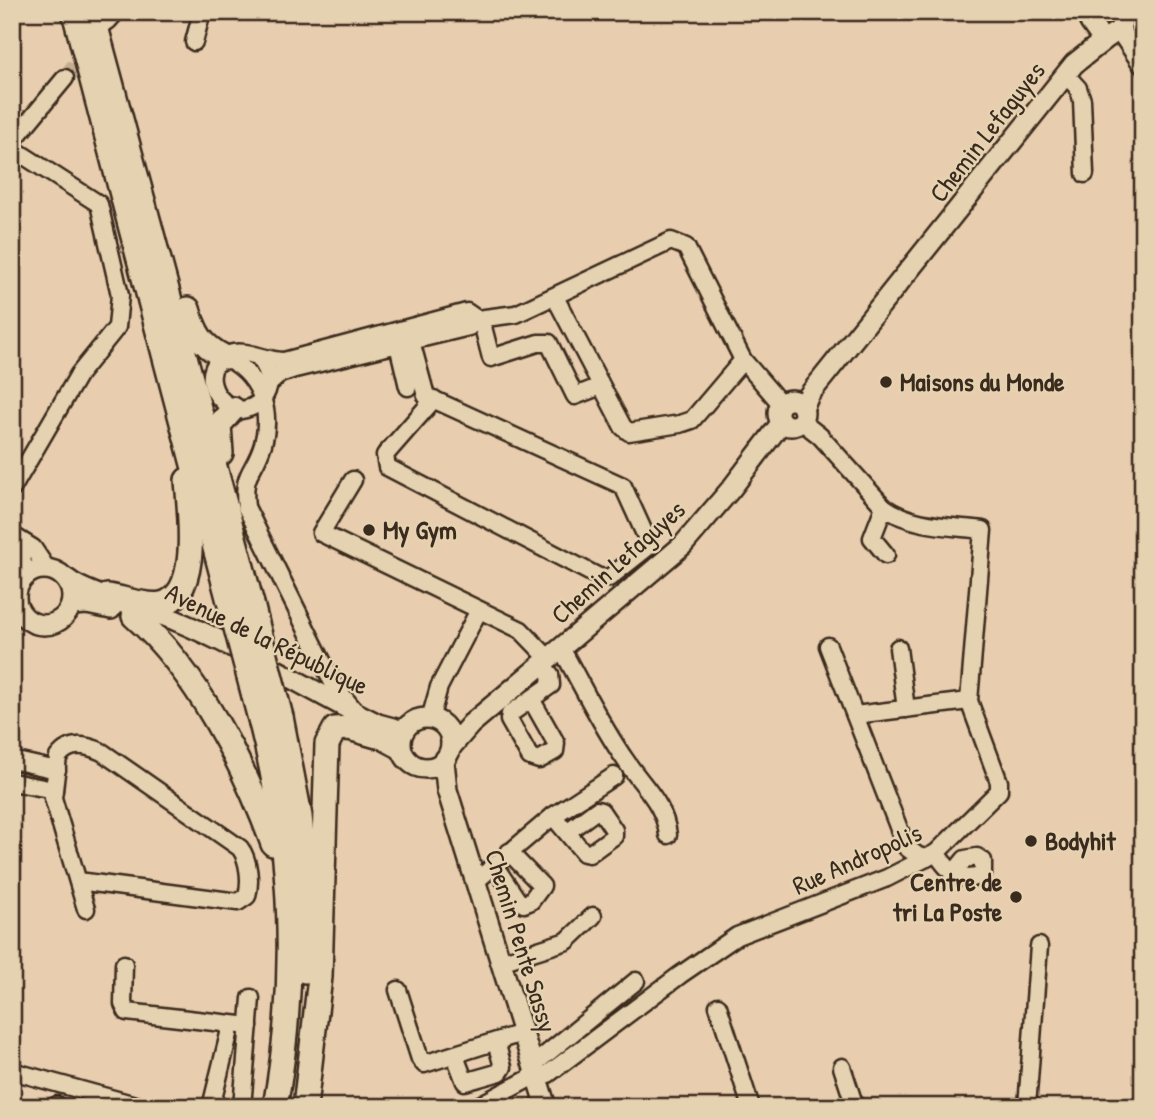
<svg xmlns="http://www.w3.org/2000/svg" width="1155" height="1119" font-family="'Patrick Hand',sans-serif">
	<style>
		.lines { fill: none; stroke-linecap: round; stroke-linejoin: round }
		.minor-tunnel { stroke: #c5ad92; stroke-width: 16; stroke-dasharray: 16 8; stroke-linecap: butt }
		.minor-casing { stroke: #3b2a1e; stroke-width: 21 }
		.major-casing { stroke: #3b2a1e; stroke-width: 24 }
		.highway-casing { stroke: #3b2a1e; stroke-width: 28 }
		.minor { stroke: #e5d2b0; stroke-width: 16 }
		.major { stroke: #e5d2b0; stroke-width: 19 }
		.highway { stroke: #e5d2b0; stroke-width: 23 }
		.highway-bridge-casing { stroke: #3b2a1e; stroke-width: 28; stroke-linecap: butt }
		.highway-bridge { stroke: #e5d2b0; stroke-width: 23 }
		.poi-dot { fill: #3b2a1e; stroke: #e5d2b0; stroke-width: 2.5 }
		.labels { text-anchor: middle; stroke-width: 5; stroke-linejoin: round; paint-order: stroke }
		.street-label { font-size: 26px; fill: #3b2a1e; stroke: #e5d2b0 }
		.poi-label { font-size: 26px; font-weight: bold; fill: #3b2a1e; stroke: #e5d2b0; text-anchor: start }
	</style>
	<rect width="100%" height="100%" fill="#e8ceaf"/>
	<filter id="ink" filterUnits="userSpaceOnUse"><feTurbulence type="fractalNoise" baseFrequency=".0143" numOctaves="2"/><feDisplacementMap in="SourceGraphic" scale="14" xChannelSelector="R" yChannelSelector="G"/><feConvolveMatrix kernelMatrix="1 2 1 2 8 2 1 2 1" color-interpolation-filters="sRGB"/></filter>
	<g filter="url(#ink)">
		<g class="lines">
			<path class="minor-tunnel" d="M65 78 89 46"/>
			<defs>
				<g id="minor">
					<path d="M108 21 116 12"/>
					<path d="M194 42 202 12"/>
					<path d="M1066 75 1078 88 1082 100 1085 174"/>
					<path d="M12 142 65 78"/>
					<path d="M12 148 99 204 120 295 117 327 79 374 12 489"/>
					<path d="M555 297 623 427 629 432 680 424 692 420 743 360"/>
					<path d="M481 319 491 358 538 343H549L575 396 601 386"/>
					<path d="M396 336 408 387"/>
					<path d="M411 341 426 396 623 486 648 541V547L609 578 599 577 387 467 385 455 434 399"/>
					<path d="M224 357C258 372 273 408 263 444 254 474 242 471 246 507L334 685 354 710"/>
					<path d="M260 359C277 380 268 406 241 410 213 406 198 367 229 354 246 348 264 361 284 361L467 312 477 319"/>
					<path d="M270 383 280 374 295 369 469 327 477 319 516 314 671 241 686 247 743 360 781 404"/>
					<path d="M353 480 321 533 521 630 548 658"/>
					<path d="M884 507 872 538 886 555"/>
					<path d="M12 535 33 548 47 569"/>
					<path d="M12 540 20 550 26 575"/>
					<path d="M828 646 906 847 918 856 927 858"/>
					<path d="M561 648C582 685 601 726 626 761 643 787 664 802 668 835"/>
					<path d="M898 648 906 709"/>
					<path d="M531 699 556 743 555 751 539 760 530 757 509 720 510 714 551 685 550 674 541 664"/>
					<path d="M855 715 969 701"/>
					<path d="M430 719 439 687 479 610"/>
					<path d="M12 760 57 770"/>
					<path d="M12 782 54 790"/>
					<path d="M553 816 584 853 589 854 614 836V830L601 811 597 810 567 832"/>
					<path d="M936 853C950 872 958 884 983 875V861L977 857 965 859 952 875"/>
					<path d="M494 865 518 901 524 904 531 901 542 886 509 852"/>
					<path d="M78 881 238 902 247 896C251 882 249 860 240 848L102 752C86 745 70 741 58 757L53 798 86 909"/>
					<path d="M475 882 553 816 614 776"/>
					<path d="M500 962 567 941 593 916"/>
					<path d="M124 964 123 1004 127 1012 249 1026"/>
					<path d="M398 990 420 1059 424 1064 522 1033"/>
					<path d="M718 1006 751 1107"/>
					<path d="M455 1056 465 1082 500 1072 503 1067 496 1042"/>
					<path d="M533 1065 636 981"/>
					<path d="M842 1067 855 1107"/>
					<path d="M12 1071 143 1107"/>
					<path d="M54 1107 57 1105"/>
					<path d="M211 1107 229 1034"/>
					<path d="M242 1107 251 998"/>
					<path d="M476 1107 536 1075 548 1074 680 975 737 936 887 878 936 853 999 791V782L969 701 983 530C950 526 912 527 884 507L820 436 801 421"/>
					<path d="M1027 1107 1039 946"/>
				</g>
				<g id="major">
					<path d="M1090 22 1100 36 1108 37 1120 30 1123 18 1121 12"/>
					<path d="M1120 30 1143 64"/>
					<circle cx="791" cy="413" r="13"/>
					<path d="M803 409 809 395 1074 64 1108 37"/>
					<circle cx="44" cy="597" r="28"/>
					<path d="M67 579C87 596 148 608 177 621 246 650 311 691 378 724L404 731"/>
					<path d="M72 605 87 604 111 609"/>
					<circle cx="426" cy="743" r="25"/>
					<path d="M365 730 401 749"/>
					<path d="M451 747 471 724 683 545 731 489 782 422"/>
					<path d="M444 761 447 790 546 1107"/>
				</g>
				<g id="highway">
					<path d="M74 12 231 609"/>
					<path d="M92 12 252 604"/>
					<path d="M188 309C195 333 201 345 224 357"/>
					<path d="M221 453 219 425 233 409"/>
					<path d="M107 596C123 598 146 607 161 604 202 596 189 510 187 480"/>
					<path d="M134 616C196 670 245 767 273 844"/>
					<path d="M281 717 300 816 304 856 305 971"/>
					<path d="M261 723C293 848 298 980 275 1107"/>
					<path d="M305 1107 320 977 327 744 335 729 349 728 377 736"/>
				</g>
			</defs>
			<use href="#minor" class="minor-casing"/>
			<use href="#major" class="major-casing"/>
			<use href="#highway" class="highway-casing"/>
			<use href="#minor" class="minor"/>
			<use href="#major" class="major"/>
			<use href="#highway" class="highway"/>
			<defs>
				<g id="highway-bridge">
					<path d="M252 604 281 717"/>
					<path d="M231 609 261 723"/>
				</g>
			</defs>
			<use href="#highway-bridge" class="highway-bridge-casing"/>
			<use href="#highway-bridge" class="highway-bridge"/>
		</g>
	</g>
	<g class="poi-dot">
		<circle cx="886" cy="382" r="7"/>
		<circle cx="369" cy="530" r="7"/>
		<circle cx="1031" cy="841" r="7"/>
		<circle cx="1016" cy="897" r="7"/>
	</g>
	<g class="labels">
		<g class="street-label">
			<text transform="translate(987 132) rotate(-52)" y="9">Chemin Lefaguyes</text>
			<text transform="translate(618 562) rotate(-42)" y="9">Chemin Lefaguyes</text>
			<text transform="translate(267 639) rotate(26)" y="9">Avenue de la République</text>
			<text transform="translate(857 859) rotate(-24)" y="9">Rue Andropolis</text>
			<text transform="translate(521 941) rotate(73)" y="9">Chemin Pente Sassy</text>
		</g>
		<g class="poi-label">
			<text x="900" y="391">Maisons du Monde</text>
			<text x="383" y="539">My Gym</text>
			<text x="1045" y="850">Bodyhit</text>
			<text x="1002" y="891" text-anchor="end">Centre de<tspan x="1002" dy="30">tri La Poste</tspan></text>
		</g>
	</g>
	<rect width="1155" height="1119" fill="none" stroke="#e5d2b0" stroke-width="42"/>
	<rect x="21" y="21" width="1113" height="1077" fill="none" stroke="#3b2a1e" stroke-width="2.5" filter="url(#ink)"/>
</svg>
